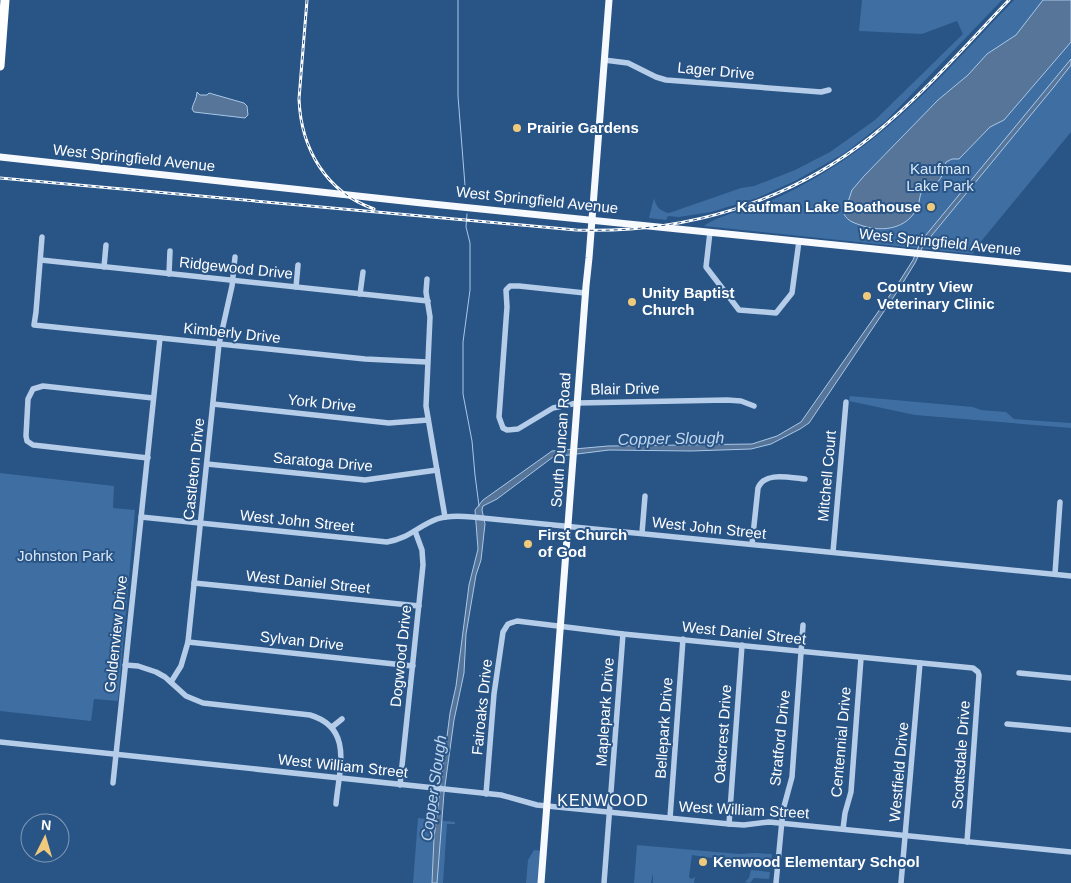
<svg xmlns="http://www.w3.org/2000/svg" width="1071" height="883" font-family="Helvetica,sans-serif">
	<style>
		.green { fill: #3e6ea2 }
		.water { fill: #577598; stroke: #a9c8e8 }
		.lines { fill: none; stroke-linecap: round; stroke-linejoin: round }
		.stream { stroke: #a9c8e8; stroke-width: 1 }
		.minor { stroke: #b5cde8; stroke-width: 5.5 }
		.major { stroke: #f6f9fe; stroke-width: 7 }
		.highway { stroke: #fff; stroke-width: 9 }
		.rail-casing { stroke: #fff; stroke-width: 3 }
		.rail { stroke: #295486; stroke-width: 1; stroke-dasharray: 4; stroke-linecap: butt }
		.poi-dot { fill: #efca7c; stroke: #295486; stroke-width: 2 }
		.labels { text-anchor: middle; stroke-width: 4; stroke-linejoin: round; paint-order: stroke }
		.street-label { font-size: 15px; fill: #fff; stroke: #295486 }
		.poi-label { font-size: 15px; font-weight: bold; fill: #fff; stroke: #295486; text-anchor: start }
		.park-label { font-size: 15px; fill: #d8e7f6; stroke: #295486 }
		.water-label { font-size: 16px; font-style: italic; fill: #c0d7ef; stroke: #295486 }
		.neighbourhood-label { font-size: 16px; letter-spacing: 1px; fill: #fff; stroke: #295486 }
	</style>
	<rect width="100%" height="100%" fill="#295486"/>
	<g class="green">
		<path d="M862 0H1002L886 121 845 153 795 181 757 198 711 212 679 217 668 216 666 220 649 218 654 198C656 207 660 211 669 213L741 188 754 186 795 170 830 152 875 120 963 34 957 21 922 34 859 31Z"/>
		<path d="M1014 0H1071V132L974 250 973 254 704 226C718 215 749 209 768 202 788 193 807 183 825 172 899 128 955 61 1014 0Z"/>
		<path d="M850 396 973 407 981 410 1006 412 1014 419 1071 423V428L915 415 849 401Z"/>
		<path d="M0 473 114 486 113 508 135 510 118 701 94 699 91 721 0 711Z"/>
		<path d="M418 818 455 822V824H447L443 883H413Z"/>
		<path d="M637 845 739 854 755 853 772 854 771 867 692 855 689 877 691 879 695 877 694 883H653V873L651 883H634Z"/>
		<path d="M534 850 544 851 541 883H526L528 860Z"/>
		<path d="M751 870 770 872 769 879 754 878 750 883 745 882 749 878Z"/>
	</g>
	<g class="water">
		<path d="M1043 0H1071V42L1004 120 990 127 959 159H952L946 162C944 171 942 181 933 185 929 186 926 186 923 190 919 194 920 203 917 208 907 229 883 232 863 226 855 223 848 222 844 214L852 190 864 176 938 100 968 75 987 54 1016 35Z"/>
		<path d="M1071 59V65L1053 88 923 246 915 263 899 289 809 423 800 429 771 444 751 449 691 451 609 450 553 457 497 499 483 506 482 510 485 524 481 560 476 575 466 634 464 673 454 720 444 793 437 883H432L434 838 450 713 456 686 469 585 478 549 475 510 483 500 552 451 608 446 752 444 777 436 801 422 899 282 913 260 921 241Z"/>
		<path d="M197 92 200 95H207L209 93 244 103 247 106 248 115 245 118 194 112 192 109C193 103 197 99 197 92Z"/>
	</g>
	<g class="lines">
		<g class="stream">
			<path d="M458 0V96L466 198"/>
			<path d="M467 214 466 227 470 243V290L463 342V394L472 441 475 475 479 506"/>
		</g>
		<g class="minor">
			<path d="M604 60 628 63 656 77 666 80 821 92 829 90"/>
			<path d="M710 232 706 267 739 310 776 313 792 293 799 241"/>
			<path d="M42 237 36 312 34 325 365 359 427 362"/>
			<path d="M41 260 428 301"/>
			<path d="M104 267 106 245"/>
			<path d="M169 274 170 251"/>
			<path d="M427 279 426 292 430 317 426 406 445 517"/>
			<path d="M296 287 298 265"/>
			<path d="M585 293 519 286H510L506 290 507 307 499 417 503 428 507 430 518 429 553 408 577 403 727 400 741 401 754 406"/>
			<path d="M360 294 363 272"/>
			<path d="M213 404 389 423 428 420"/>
			<path d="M148 458 33 445 27 441 26 436 28 399 33 389 43 386 153 398"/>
			<path d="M207 464 365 480 437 470"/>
			<path d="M141 517 387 542C408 539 418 526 437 519 448 515 461 516 472 517L1071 576"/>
			<path d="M642 533 645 496"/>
			<path d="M752 544 758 488C765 471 790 478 805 479"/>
			<path d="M833 552 846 402"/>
			<path d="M1055 574 1060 502"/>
			<path d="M194 583 419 606"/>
			<path d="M188 642 413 666"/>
			<path d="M125 665 138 666 156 672 165 677 186 696 203 703 310 715C354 728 339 769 336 804"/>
			<path d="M1019 673 1071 678"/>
			<path d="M171 682 181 666 188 642 219 344 232 286 235 257"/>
			<path d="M1007 724 1071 730"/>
			<path d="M332 727 342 719"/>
			<path d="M0 742 501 795 537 805 729 824 744 825 769 822 1071 852"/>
			<path d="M113 783 160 338"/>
			<path d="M400 785 423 565 422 550 415 531"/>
			<path d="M486 794 494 694 503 632 508 624 517 621 623 634 973 668 978 672 979 675 967 842"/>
			<path d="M670 818 683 639"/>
			<path d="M729 824 742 645"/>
			<path d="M843 829 845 813 851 792 861 658"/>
			<path d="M604 883 623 634"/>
			<path d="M776 883 783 810 792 777 803 625"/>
			<path d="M901 883 920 663"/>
		</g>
		<g class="major">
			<path d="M0 157 422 203 1071 269"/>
			<path d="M541 883 586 286 589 258 609 0"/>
		</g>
		<path class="highway" d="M0 66 5 0"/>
		<defs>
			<g id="rail">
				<path d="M307 0 299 99C301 149 326 192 374 209"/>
				<path d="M0 178 576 230C684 234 788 203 872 136 922 96 965 46 1009 0"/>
			</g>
		</defs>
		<use href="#rail" class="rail-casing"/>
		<use href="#rail" class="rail"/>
	</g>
	<g class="poi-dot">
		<circle cx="517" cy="128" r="5"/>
		<circle cx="931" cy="207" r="5"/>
		<circle cx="867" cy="296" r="5"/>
		<circle cx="632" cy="302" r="5"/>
		<circle cx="528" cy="544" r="5"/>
		<circle cx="703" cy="862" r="5"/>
	</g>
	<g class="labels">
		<g class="street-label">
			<text transform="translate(716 71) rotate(5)" y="5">Lager Drive</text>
			<text transform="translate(134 158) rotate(6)" y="5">West Springfield Avenue</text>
			<text transform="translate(537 200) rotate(6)" y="5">West Springfield Avenue</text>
			<text transform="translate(940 242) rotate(6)" y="5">West Springfield Avenue</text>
			<text transform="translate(236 268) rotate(6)" y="5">Ridgewood Drive</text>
			<text transform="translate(232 333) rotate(6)" y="5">Kimberly Drive</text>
			<text transform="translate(625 389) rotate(-1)" y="5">Blair Drive</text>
			<text transform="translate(322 403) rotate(6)" y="5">York Drive</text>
			<text transform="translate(561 440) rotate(-86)" y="5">South Duncan Road</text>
			<text transform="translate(323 462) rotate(5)" y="5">Saratoga Drive</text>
			<text transform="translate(194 469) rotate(-84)" y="5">Castleton Drive</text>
			<text transform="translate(827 476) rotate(-85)" y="5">Mitchell Court</text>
			<text transform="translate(297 521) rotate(6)" y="5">West John Street</text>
			<text transform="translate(709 528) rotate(6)" y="5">West John Street</text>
			<text transform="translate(308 582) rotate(6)" y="5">West Daniel Street</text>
			<text transform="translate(744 633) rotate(6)" y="5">West Daniel Street</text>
			<text transform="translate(116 634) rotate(-84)" y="5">Goldenview Drive</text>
			<text transform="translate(302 641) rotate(6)" y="5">Sylvan Drive</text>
			<text transform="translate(401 656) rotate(-84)" y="5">Dogwood Drive</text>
			<text transform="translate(482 707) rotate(-84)" y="5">Fairoaks Drive</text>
			<text transform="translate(605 712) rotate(-86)" y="5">Maplepark Drive</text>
			<text transform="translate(664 728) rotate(-86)" y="5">Bellepark Drive</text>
			<text transform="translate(723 734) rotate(-86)" y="5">Oakcrest Drive</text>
			<text transform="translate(780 738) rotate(-84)" y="5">Stratford Drive</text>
			<text transform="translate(841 742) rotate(-85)" y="5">Centennial Drive</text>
			<text transform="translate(961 755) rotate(-86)" y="5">Scottsdale Drive</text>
			<text transform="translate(343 766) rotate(6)" y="5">West William Street</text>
			<text transform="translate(899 772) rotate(-85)" y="5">Westfield Drive</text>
			<text transform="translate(744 810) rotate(3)" y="5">West William Street</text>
		</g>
		<g class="poi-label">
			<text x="527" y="133">Prairie Gardens</text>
			<text x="921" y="212" text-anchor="end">Kaufman Lake Boathouse</text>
			<text x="877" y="292">Country View<tspan x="877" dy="17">Veterinary Clinic</tspan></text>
			<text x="642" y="298">Unity Baptist<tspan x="642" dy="17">Church</tspan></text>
			<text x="538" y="540">First Church<tspan x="538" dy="17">of God</tspan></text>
			<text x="713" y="867">Kenwood Elementary School</text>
		</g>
		<g class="park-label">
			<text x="940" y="174">Kaufman<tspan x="940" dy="17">Lake Park</tspan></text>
			<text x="65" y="561">Johnston Park</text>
		</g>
		<g class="water-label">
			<text transform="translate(671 438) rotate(-1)" y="6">Copper Slough</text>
			<text transform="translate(433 788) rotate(-82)" y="6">Copper Slough</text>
		</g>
		<g class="neighbourhood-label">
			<text x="603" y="806">KENWOOD</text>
		</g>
	</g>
	<g transform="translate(45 838) rotate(5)"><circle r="24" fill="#295486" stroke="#7f98b6"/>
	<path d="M0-4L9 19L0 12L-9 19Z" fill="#efca7c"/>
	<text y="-8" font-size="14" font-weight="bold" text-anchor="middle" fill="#ffffff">N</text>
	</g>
</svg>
